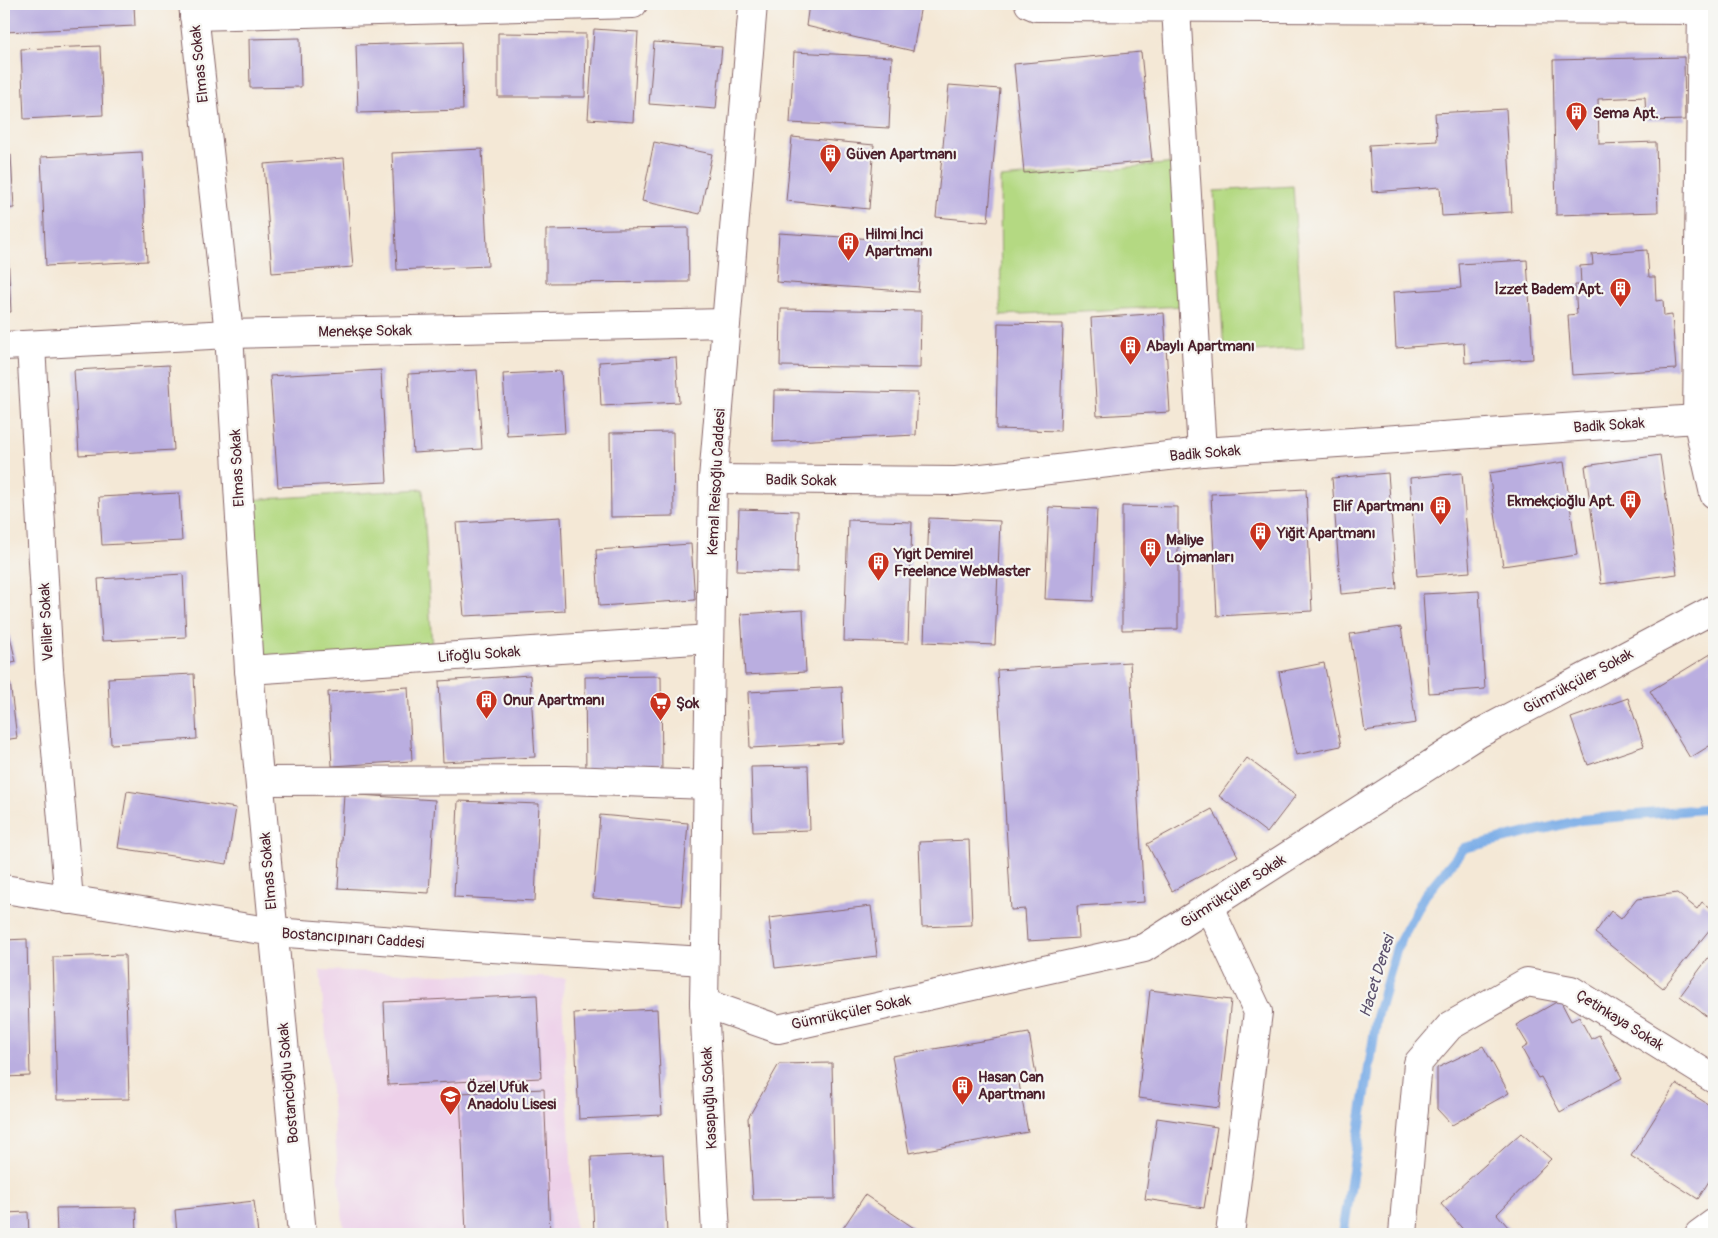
<svg xmlns="http://www.w3.org/2000/svg" width="1718" height="1238" font-family="Pangolin,sans-serif">
	<style>
		.built { fill: #edd0e9 }
		.green { fill: #b4d982; stroke: #7f7c56 }
		.lines { fill: none; stroke-linecap: round; stroke-linejoin: round }
		.stream { stroke: #7cade7; stroke-width: 10 }
		.building { fill: #baaee0 }
		.minor-casing { stroke: #866567; stroke-width: 30 }
		.minor { stroke: #fff; stroke-width: 28 }
		.labels { text-anchor: middle; stroke-width: 4.5; stroke-linejoin: round; paint-order: stroke }
		.street-label { font-size: 15px; fill: #4a1f2b; stroke: #f6f6f2 }
		.poi-label { font-size: 15px; font-weight: bold; fill: #4a1f2b; stroke: #f6f6f2; text-anchor: start }
		.water-label { font-size: 16px; font-style: italic; fill: #5c516d; stroke: #f6f6f2 }
	</style>
	<rect width="100%" height="100%" fill="#f6f6f2"/>
	<filter id="ink" filterUnits="userSpaceOnUse"><feTurbulence type="fractalNoise" baseFrequency=".02" numOctaves="2"/><feDisplacementMap in="SourceGraphic" scale="10" xChannelSelector="R" yChannelSelector="G"/><feConvolveMatrix kernelMatrix="1 2 1 2 8 2 1 2 1" color-interpolation-filters="sRGB"/></filter>
	<filter id="wash" filterUnits="userSpaceOnUse"><feTurbulence type="fractalNoise" baseFrequency=".0096" numOctaves="4" result="noise"/><feDisplacementMap in="SourceGraphic" scale="20" xChannelSelector="R" yChannelSelector="G"/><feGaussianBlur stdDeviation="1.12" result="paint"/><feColorMatrix in="noise" values="0 0 0 0 0 0 0 0 0 0 0 0 0 0 0 0 0 1.4 0 .05"/><feComposite in="paint" operator="in"/></filter>
	<g filter="url(#wash)">
		<rect width="100%" height="100%" fill="#f4e8d6"/>
		<path class="built" d="M320 970 566 978 562 996 575 1234H344Z"/>
		<g class="green">
			<path d="M1177 163 1184 306 1001 315 1000 178Z"/>
			<path d="M1293 186 1304 348 1224 353 1214 191Z"/>
			<path d="M423 489 432 650 257 662 247 500Z"/>
		</g>
		<g class="lines">
			<path class="stream" d="M1343 1234 1377 1017 1397 947 1425 895 1464 848 1581 820 1714 808"/>
		</g>
		<g id="blocks">
			<g class="building">
				<path d="M4 4H134L135 26 4 32Z"/>
				<path d="M809 4H919L921 5 913 51 806 26Z"/>
				<path d="M594 29 638 32 633 122 588 119Z"/>
				<path d="M498 33 586 34 585 97H498Z"/>
				<path d="M300 38 301 87 250 88 249 39Z"/>
				<path d="M461 42 463 110 358 113 356 45Z"/>
				<path d="M654 42 722 47 716 109 649 104Z"/>
				<path d="M100 46 103 115 24 119 21 49Z"/>
				<path d="M794 52 892 57 889 128 790 123Z"/>
				<path d="M1141 52 1152 161 1024 173 1014 64Z"/>
				<path d="M1684 57 1685 120 1646 121 1645 97 1598 99 1599 144 1656 142 1658 212 1556 215 1553 60Z"/>
				<path d="M949 85 1000 89 988 222 936 217Z"/>
				<path d="M1506 109 1512 212 1442 216 1440 187 1372 192 1369 145 1437 141 1435 113Z"/>
				<path d="M792 137 874 145 869 209 786 201Z"/>
				<path d="M654 142 712 154 700 214 642 201Z"/>
				<path d="M482 149 488 266 397 270 392 153Z"/>
				<path d="M142 152 147 261 46 266 41 157Z"/>
				<path d="M11 155 14 208 4 209V156Z"/>
				<path d="M344 158 353 267 272 273 264 164Z"/>
				<path d="M688 228 689 282 546 283V230Z"/>
				<path d="M4 233H7L11 312H4Z"/>
				<path d="M779 233 922 242 918 292 776 282Z"/>
				<path d="M1647 250 1649 277H1655L1656 301 1663 300 1664 316 1672 315 1676 369 1572 375 1568 315 1577 314 1575 285H1581L1580 266 1593 265 1592 254Z"/>
				<path d="M1527 260 1533 359 1465 363 1464 343 1396 348 1393 292 1461 288 1459 264Z"/>
				<path d="M781 309 921 311 920 368 780 366Z"/>
				<path d="M1164 313 1170 412 1097 416 1091 318Z"/>
				<path d="M998 323 1063 324 1060 431 996 429Z"/>
				<path d="M676 357 679 402 601 406 599 362Z"/>
				<path d="M169 365 174 450 79 455 74 370Z"/>
				<path d="M381 370 387 482 278 487 270 376Z"/>
				<path d="M477 370 482 449 413 453 408 374Z"/>
				<path d="M561 371 565 433 507 436 503 374Z"/>
				<path d="M774 390 918 393 916 435 773 442Z"/>
				<path d="M673 432 674 516 611 517 610 433Z"/>
				<path d="M1660 455 1677 574 1601 584 1585 466Z"/>
				<path d="M1564 462 1577 555 1503 566 1489 473Z"/>
				<path d="M1388 473 1397 589 1341 594 1332 478Z"/>
				<path d="M1462 473 1470 572 1417 576 1410 478Z"/>
				<path d="M1306 489 1312 611 1217 616 1211 494Z"/>
				<path d="M179 493 182 541 102 545 99 497Z"/>
				<path d="M1122 506 1178 507V629L1122 630Z"/>
				<path d="M1049 507 1097 509 1093 601 1045 599Z"/>
				<path d="M739 509 798 511 797 573 737 571Z"/>
				<path d="M561 517 565 611 464 616 456 523Z"/>
				<path d="M929 518 1000 521 995 645 924 642Z"/>
				<path d="M848 520 912 522 908 643 844 641Z"/>
				<path d="M691 544 695 600 599 606 596 550Z"/>
				<path d="M183 574 186 637 102 641 98 579Z"/>
				<path d="M1479 591 1485 689 1429 693 1423 594Z"/>
				<path d="M803 610 806 672 745 675 741 614Z"/>
				<path d="M6 620 16 662 4 665V621Z"/>
				<path d="M1401 627 1416 723 1365 731 1350 634Z"/>
				<path d="M1714 652V743L1690 758 1650 691Z"/>
				<path d="M1130 662 1144 902 1077 906 1079 938 1027 941 1025 909 1011 910 997 670Z"/>
				<path d="M1324 663 1341 746 1296 755 1279 672Z"/>
				<path d="M194 674 197 739 111 744 108 678Z"/>
				<path d="M530 675 535 757 443 762 439 681Z"/>
				<path d="M661 676 662 775H586L585 677Z"/>
				<path d="M10 682 17 738 4 740V683Z"/>
				<path d="M408 687 412 761 332 766 328 692Z"/>
				<path d="M842 687 844 743 750 748 748 692Z"/>
				<path d="M1628 698 1644 746 1588 765 1571 718Z"/>
				<path d="M1247 758 1296 795 1267 833 1219 796Z"/>
				<path d="M808 766 810 830 753 832 751 767Z"/>
				<path d="M127 791 236 808 227 864 118 848Z"/>
				<path d="M344 794 435 800 429 893 338 888Z"/>
				<path d="M458 801 539 804 535 901 454 897Z"/>
				<path d="M1212 809 1238 856 1172 891 1147 844Z"/>
				<path d="M600 815 688 823 681 906 593 898Z"/>
				<path d="M969 840 972 925 922 927 919 842Z"/>
				<path d="M1677 893 1697 909 1702 902 1714 911V924L1663 988 1595 933 1611 911 1621 919 1637 899Z"/>
				<path d="M871 906 877 956 775 968 769 918Z"/>
				<path d="M27 939 30 1076 4 1077V940Z"/>
				<path d="M1714 950V1022L1680 996Z"/>
				<path d="M125 955 129 1099 57 1100 53 957Z"/>
				<path d="M1150 990 1231 1000 1219 1108 1138 1098Z"/>
				<path d="M537 995 541 1078 388 1085 384 1002Z"/>
				<path d="M1560 1000 1571 1021 1579 1017 1591 1039 1599 1035 1622 1078 1560 1112 1541 1077 1538 1078 1522 1049 1528 1045 1516 1025Z"/>
				<path d="M657 1009 662 1115 579 1119 574 1013Z"/>
				<path d="M1029 1033 1036 1075 1018 1078 1028 1132 909 1153 892 1056Z"/>
				<path d="M1483 1046 1509 1093 1452 1125 1437 1109V1068Z"/>
				<path d="M832 1063 835 1199 753 1200 748 1118 779 1064Z"/>
				<path d="M1676 1084 1714 1108V1173L1698 1199 1631 1156Z"/>
				<path d="M544 1089 550 1234H466L460 1093Z"/>
				<path d="M1157 1118 1217 1127 1204 1208 1145 1199Z"/>
				<path d="M1521 1133 1551 1159 1497 1214 1514 1234H1467L1441 1204Z"/>
				<path d="M663 1154 667 1234H594L591 1157Z"/>
				<path d="M865 1195 923 1234H839Z"/>
				<path d="M254 1201 258 1234H177L175 1210Z"/>
				<path d="M136 1207 137 1234H57L56 1208Z"/>
				<path d="M28 1212 29 1234H4V1213Z"/>
			</g>
		</g>
	</g>
	<g filter="url(#ink)">
		<use href="#blocks" fill-opacity="0" stroke="#866567" stroke-width="1"/>
		<g class="lines">
			<defs>
				<g id="minor">
					<path d="M193 4 229 334 249 670 302 1234"/>
					<path d="M1029 4 1036 7 1702 10 1714 12"/>
					<path d="M1702 4 1697 419 1714 494"/>
					<path d="M1176 8 1202 452"/>
					<path d="M194 16 633 4"/>
					<path d="M31 345 49 670 69 900"/>
					<path d="M4 346 229 334 726 323"/>
					<path d="M713 479 956 481 1202 452 1697 419"/>
					<path d="M249 670 710 639"/>
					<path d="M260 781 566 780 708 785"/>
					<path d="M4 889 274 932 476 947 704 961"/>
					<path d="M1209 907 1258 1012 1230 1234"/>
					<path d="M704 1003 778 1029 1144 948 1478 734 1714 609"/>
					<path d="M716 1234 704 1003 713 479 753 4"/>
					<path d="M1403 1234 1418 1063 1450 1026 1527 982 1571 990 1714 1079"/>
					<path d="M1699 1234 1714 1223"/>
				</g>
			</defs>
			<use href="#minor" class="minor-casing"/>
			<use href="#minor" class="minor"/>
		</g>
	</g>
	<defs>
		<symbol id="building-pin" viewBox="-11 -11 22 30"><path d="M0 17L-7.5 6A9.5 9.5 0 1 1 7.5 6Z" fill="#c8321e" stroke="#f6f6f2"/><path d="M-4-6H4V6H1V3H-1V6H-4ZM-2.5-4.3h1.7v1.8h-1.7ZM.8-4.3h1.7v1.8H.8ZM-2.5-1h1.7V.8h-1.7ZM.8-1h1.7V.8H.8Z" fill="#fff"/></symbol>
		<symbol id="supermarket-pin" viewBox="-11 -11 22 30"><path d="M0 17L-7.5 6A9.5 9.5 0 1 1 7.5 6Z" fill="#c8321e" stroke="#f6f6f2"/><path d="M-6-5.5h2.5l.6 2H6L4.5 2H-2.5L-4.4-4H-6ZM-1.5 3.2a1.3 1.3 0 1 0 .1 0ZM3 3.2a1.3 1.3 0 1 0 .1 0Z" fill="#fff"/></symbol>
		<symbol id="school-pin" viewBox="-11 -11 22 30"><path d="M0 17L-7.5 6A9.5 9.5 0 1 1 7.5 6Z" fill="#c8321e" stroke="#f6f6f2"/><path d="M0-5L7-2L0 1L-7-2ZM-4 1L0 2.5L4 1V4Q0 6-4 4Z" fill="#fff"/></symbol>
	</defs>
	<g fill-rule="evenodd">
		<use href="#building-pin" x="1564" y="100" width="25" height="34"/>
		<use href="#building-pin" x="818" y="142" width="25" height="34"/>
		<use href="#building-pin" x="836" y="230" width="25" height="34"/>
		<use href="#building-pin" x="1608" y="276" width="25" height="34"/>
		<use href="#building-pin" x="1118" y="334" width="25" height="34"/>
		<use href="#building-pin" x="1618" y="488" width="25" height="34"/>
		<use href="#building-pin" x="1428" y="494" width="25" height="34"/>
		<use href="#building-pin" x="1248" y="520" width="25" height="34"/>
		<use href="#building-pin" x="1138" y="536" width="25" height="34"/>
		<use href="#building-pin" x="866" y="550" width="25" height="34"/>
		<use href="#building-pin" x="474" y="688" width="25" height="34"/>
		<use href="#supermarket-pin" x="648" y="690" width="25" height="34"/>
		<use href="#building-pin" x="950" y="1074" width="25" height="34"/>
		<use href="#school-pin" x="438" y="1084" width="25" height="34"/>
	</g>
	<g class="labels">
		<g class="street-label">
			<text transform="translate(199 64) rotate(-96)" y="5">Elmas Sokak</text>
			<text transform="translate(365 331) rotate(-1)" y="5">Menekşe Sokak</text>
			<text transform="translate(1609 425) rotate(-4)" y="5">Badik Sokak</text>
			<text transform="translate(1205 453) rotate(-5)" y="5">Badik Sokak</text>
			<text transform="translate(237 468) rotate(-93)" y="5">Elmas Sokak</text>
			<text transform="translate(801 480) rotate(1)" y="5">Badik Sokak</text>
			<text transform="translate(716 482) rotate(-87)" y="5">Kemal Reisoğlu Caddesi</text>
			<text transform="translate(46 622) rotate(-93)" y="5">Veliler Sokak</text>
			<text transform="translate(479 654) rotate(-4)" y="5">Lifoğlu Sokak</text>
			<text transform="translate(1578 681) rotate(-28)" y="5">Gümrükçüler Sokak</text>
			<text transform="translate(268 871) rotate(-95)" y="5">Elmas Sokak</text>
			<text transform="translate(1233 891) rotate(-33)" y="5">Gümrükçüler Sokak</text>
			<text transform="translate(353 938) rotate(4)" y="5">Bostancıpınarı Caddesi</text>
			<text transform="translate(851 1012) rotate(-12)" y="5">Gümrükçüler Sokak</text>
			<text transform="translate(1620 1020) rotate(32)" y="5">Çetinkaya Sokak</text>
			<text transform="translate(288 1083) rotate(-95)" y="5">Bostancioğlu Sokak</text>
			<text transform="translate(709 1098) rotate(-93)" y="5">Kasapuğlu Sokak</text>
		</g>
		<g class="poi-label">
			<text x="1593" y="118">Sema Apt.</text>
			<text x="846" y="159">Güven Apartmanı</text>
			<text x="865" y="239">Hilmi İnci<tspan x="865" dy="17">Apartmanı</tspan></text>
			<text x="1604" y="294" text-anchor="end">İzzet Badem Apt.</text>
			<text x="1146" y="351">Abaylı Apartmanı</text>
			<text x="1615" y="506" text-anchor="end">Ekmekçioğlu Apt.</text>
			<text x="1424" y="511" text-anchor="end">Elif Apartmanı</text>
			<text x="1277" y="538">Yiğit Apartmanı</text>
			<text x="1166" y="545">Maliye<tspan x="1166" dy="17">Lojmanları</tspan></text>
			<text x="894" y="559">Yigit Demirel<tspan x="894" dy="17">Freelance WebMaster</tspan></text>
			<text x="503" y="705">Onur Apartmanı</text>
			<text x="676" y="708">Şok</text>
			<text x="978" y="1082">Hasan Can<tspan x="978" dy="17">Apartmanı</tspan></text>
			<text x="467" y="1092">Özel Ufuk<tspan x="467" dy="17">Anadolu Lisesi</tspan></text>
		</g>
		<g class="water-label">
			<text transform="translate(1376 976) rotate(-73)" y="6">Hacet Deresi</text>
		</g>
	</g>
	<rect width="1718" height="1238" fill="none" stroke="#f6f6f2" stroke-width="20"/>
</svg>
